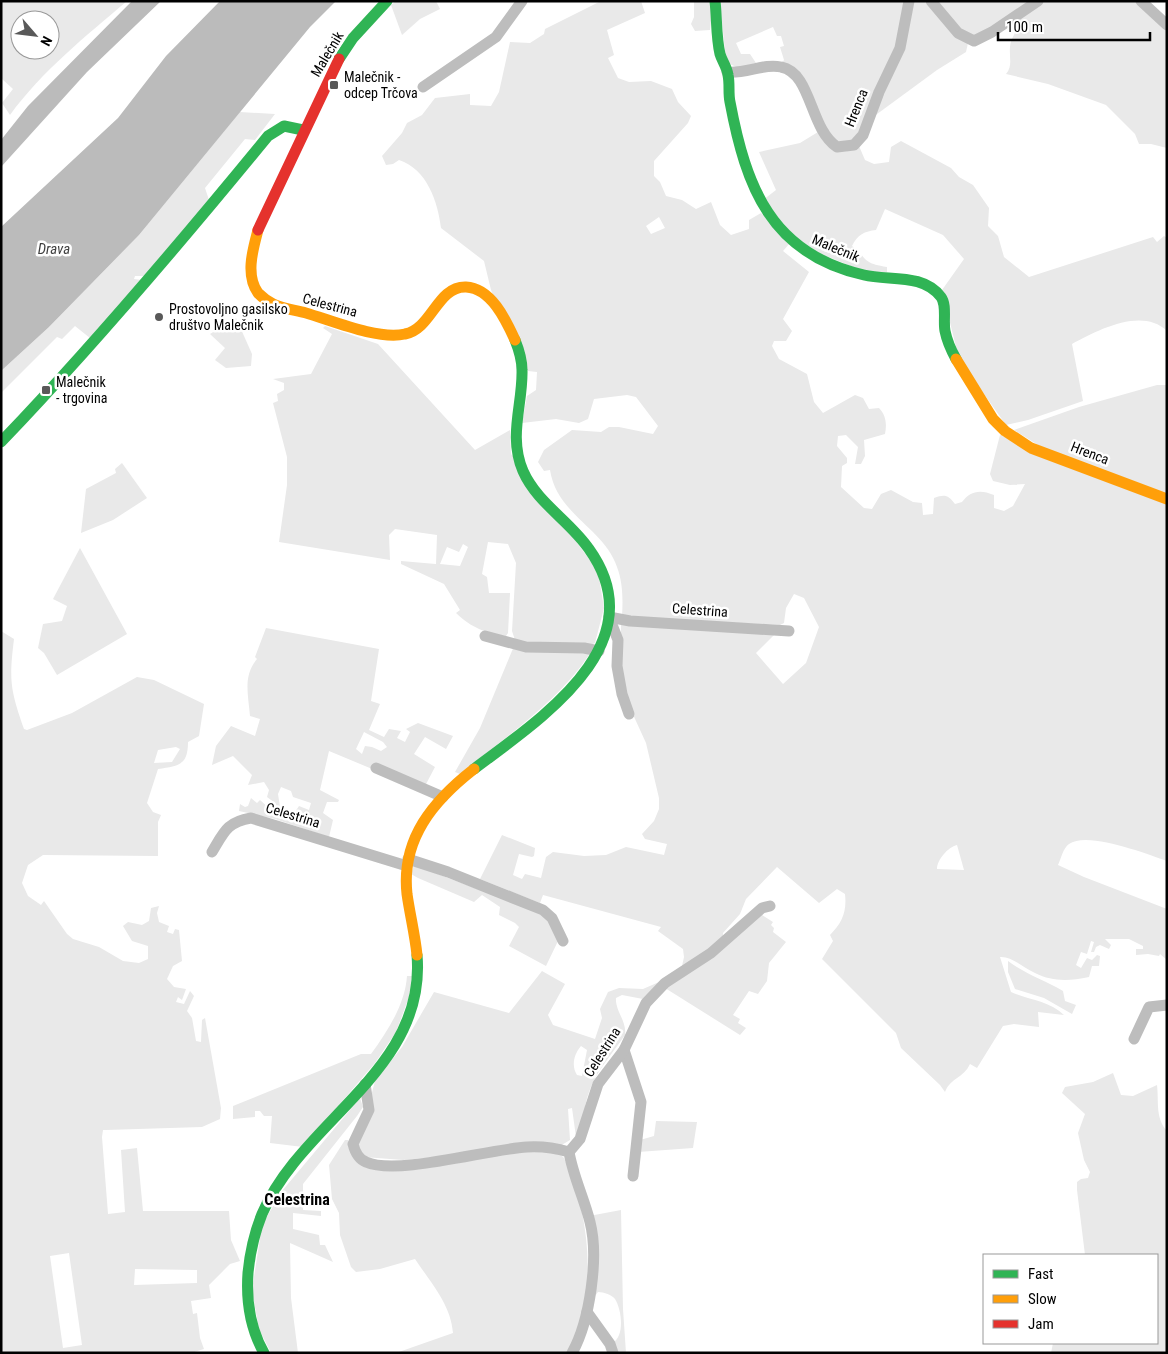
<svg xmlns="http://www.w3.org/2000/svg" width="1168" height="1354" font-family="'Roboto Condensed',sans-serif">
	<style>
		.green { fill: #e9e9e9; fill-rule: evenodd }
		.water { fill: #bbb }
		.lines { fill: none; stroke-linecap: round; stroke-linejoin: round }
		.street { stroke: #bdbdbd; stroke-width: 11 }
		.fast { stroke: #30b455; stroke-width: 11 }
		.slow { stroke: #ff9f0a; stroke-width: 11 }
		.jam { stroke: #e5322d; stroke-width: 11 }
		.poi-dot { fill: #595959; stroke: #fff; stroke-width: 2 }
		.labels { text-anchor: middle; stroke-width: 5; stroke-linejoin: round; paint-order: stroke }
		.street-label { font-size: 14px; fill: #000; stroke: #fff }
		.poi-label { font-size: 14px; fill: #000; stroke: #fff; text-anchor: start }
		.water-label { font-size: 15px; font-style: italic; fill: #3f3f3f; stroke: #fff }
		.quarter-label { font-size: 16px; font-weight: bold; fill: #000; stroke: #fff }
	</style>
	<rect width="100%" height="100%" fill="#fff"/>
	<g class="green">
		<path d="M1 1H127C86 36 42 71 10 115L2 103 13 89 1 78ZM20 20H50V50H20Z"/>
		<path d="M396 1H436L440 9 420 19 402 35 391 5Z"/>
		<path d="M601 1H641L645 13 607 30 614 55 608 58 618 78 629 82 651 81 672 89 678 102 691 116 688 123 654 161V176L660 182 666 196 682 200 696 209 711 202 720 225 731 235 749 229V220L761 213 790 243 783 251 809 272 783 319 792 331 786 341H774L772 346 779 359 807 374 814 402 823 413 855 395 863 398 869 409 879 408C886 415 887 424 885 434L864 440 865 456 861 464H855L858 447 846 435 838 436 837 446 847 458V463L842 466 841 487 864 508 872 509 881 494 891 490 913 502 922 503 923 515 933 514 934 498C945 494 948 495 955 504L962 502C970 491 980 489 994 495V508L1004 511 1013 506 1025 484 1010 485 993 481 990 474 1000 435 1167 504V861C1146 854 1088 831 1069 844 1063 848 1061 859 1058 865L1084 877 1167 909V960L1160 954 1159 956 1148 954 1136 955V949H1143V946L1129 939H1105L1111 945 1109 949 1100 945 1096 947 1094 952H1091L1094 942 1091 941 1087 954 1081 952 1076 965 1081 968 1087 958 1092 960 1097 955 1100 956 1099 966H1092L1089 977C1069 981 1053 982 1035 973 1023 968 1012 956 1000 957L1011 992C1029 1000 1050 1001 1064 1015L1038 1012 1039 1027 1014 1024 1003 1026 977 1068 970 1064C963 1079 951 1077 945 1092L940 1085 901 1048 896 1033 822 959 833 941 830 935C842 923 847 912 845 894L837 889 819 903 777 867 746 899 740 914 723 933V941L682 966 684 957 683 949 658 931 661 927 543 895 540 903 480 879 502 835 535 848 534 856 532 857 519 854 513 875 522 879 525 874 541 878 546 857 553 852 584 856 606 855 626 847 664 855 667 844 645 839 642 834 654 821 659 809V798L646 743 625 697 621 681V624L777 632 756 653 783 684 806 663 819 627 804 598 794 594 786 608 784 623 780 625 622 617C623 600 623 583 617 567 604 528 557 515 550 470L544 471 538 462 544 450 572 430 601 432 609 427H619L653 434 658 426 636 397 627 395 594 399 588 419 579 423 556 419 522 423 527 396 536 390 537 372 528 371 491 290 484 261 441 228C438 202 427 169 399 160L393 164 386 165 382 156 402 133 407 123 422 115 435 98 470 94V105L491 106 499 92 510 42 530 43 544 34 545 29ZM659 217 665 228 651 234 646 226ZM957 845 964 870 937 869C937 860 948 847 957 845Z"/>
		<path d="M694 1H713L710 30 695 31 691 24 694 17Z"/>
		<path d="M720 1H905L900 36 856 140 841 144 831 139 812 102 782 63 784 60 780 47 784 46 781 36H777L773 27 736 43 741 54H750L756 63 738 68 726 62Z"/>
		<path d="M911 1H924L958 38 968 43 966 52 937 70 873 117Z"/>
		<path d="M935 1H1030L981 35H966Z"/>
		<path d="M1045 1H1135L1167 30V148L1151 144H1139L1135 134 1106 105 1048 84 1006 74C1013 66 1009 57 1010 47 1011 34 1020 34 1014 17Z"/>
		<path d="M240 112 275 114 255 140 245 139 205 188 209 200 145 276H135L134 279 142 280 90 338 75 326 62 339 57 337 1 393V371L49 327 139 235Z"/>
		<path d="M818 132C833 146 839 159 859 146L865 160 874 164 889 162 891 147 901 141 951 168 959 177 973 185 989 208 988 226 998 236 1004 257 1029 277 1153 237 1157 242 1164 236 1167 238V331C1142 307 1098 330 1072 344L1083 401 1028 420 1006 425 959 359 942 290 964 259 943 235 885 209 876 230C865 231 857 235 852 246 869 260 862 263 887 267V272L868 273 804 247 763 200 776 190 759 152 800 143Z"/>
		<path d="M236 318 252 354 251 366 226 368 215 360 225 348 210 334Z"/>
		<path d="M325 326 378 344 475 450 510 430 511 454 598 571 604 608 595 643 591 645 538 646 515 640 512 631 516 563 508 544 488 542 482 574 487 577 489 593H510L508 633 506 636C485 633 472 628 456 613L460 610 444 584 401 564V561L436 564 437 535 395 529 389 535 390 560 279 542 287 485V457L273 403 278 401 277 394 284 390V383L273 379 311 374 332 334 323 328ZM463 544 468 547 460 566 440 564 447 547 459 552Z"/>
		<path d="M1157 385H1167V496L1046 450 1014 430 1079 407Z"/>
		<path d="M122 463 147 498 113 520 81 533 86 489 116 473 115 469Z"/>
		<path d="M80 548 127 634 57 675 44 653 38 648 43 624 62 621 67 606 53 599Z"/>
		<path d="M266 628 379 649 371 701 380 704 369 730 384 737 389 729 401 731 397 738 405 742 410 732 406 729 418 723 453 736 446 749 425 737 414 754 435 767 425 786 377 771 329 751 320 790 339 800 338 802H327L323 813 333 820 329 837 275 819 239 811 240 804 245 807 248 806 251 798 257 803 260 800 270 809 275 803 267 797 269 790 264 782 248 785 252 775 233 756 212 765 216 746 231 726 255 736 260 719 250 716C248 693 243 676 257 659L255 657ZM364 732 383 742 387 747 381 751 372 747 365 746 362 754 356 749ZM281 787 291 791 293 797 311 803 309 810 299 806 295 812 280 807 278 794Z"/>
		<path d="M1 631 14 639C9 680 10 689 24 729L27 730 72 713 137 677 154 680 204 704 199 736 188 742C188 765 179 766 158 769L147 803 153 812 161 815 158 822V856L43 855 28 865 22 883 28 896 41 905 44 901 67 934 73 939 99 947 123 961 139 963 148 959V946L132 941 123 926 128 922 142 925 149 921 151 908 159 906 157 913 159 922 169 926 167 932 173 934 175 929 179 930 182 961 173 966 167 979 174 987 186 989 182 1000 178 997 176 1002 184 1004 190 991 194 996 187 1011 192 1018 196 1041 201 1042 202 1020 205 1018 221 1108 220 1119 202 1127 106 1130H103L102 1137 108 1214 125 1212 121 1150 137 1148 143 1211H229L231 1240 240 1261 230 1264 209 1285 211 1298 191 1301 193 1314 197 1313 200 1338 204 1349 191 1353H1ZM176 747 180 749 172 762 154 763 158 750ZM69 1253 82 1345 63 1348 50 1256ZM135 1269 197 1270V1283L134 1285Z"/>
		<path d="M514 646 587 651 589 655C557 703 505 737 460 774L455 772 480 728Z"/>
		<path d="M414 865 548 916 558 941 546 966 509 946 519 927 515 923 499 915 500 907 482 895 474 902 418 878 411 874Z"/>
		<path d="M759 913 773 922 771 925 774 928 773 932 786 942 769 963 767 981 758 994 749 991 733 1015 740 1019 738 1023 746 1028 740 1035 665 988Z"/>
		<path d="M1008 961C1025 974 1044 980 1063 991L1065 1001 1076 1005 1072 1014 1044 998 1015 989 1008 972Z"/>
		<path d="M542 971 565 984 548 1015 553 1025 595 1039 602 1018 600 1009 608 992 619 988 643 989 659 982 643 999 622 995 616 998C615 1011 627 1021 625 1035 613 1053 596 1071 589 1092 583 1108 585 1122 576 1137L572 1108 568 1109 570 1140 560 1146 403 1160 364 1157 357 1150 375 1081 402 1047 434 992 509 1013ZM581 1046 587 1050 582 1076 577 1075C571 1066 574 1054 581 1046Z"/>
		<path d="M407 976H412L409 997 396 1032 375 1063 303 1147 270 1143 272 1116H264L260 1111H255V1117L233 1119V1106L361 1054H371C387 1032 405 1005 407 976Z"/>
		<path d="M1113 1073 1121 1095 1133 1096 1157 1085C1159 1101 1155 1118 1167 1131V1353H1051L1053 1343H1157V1255H1085L1077 1190V1182L1081 1179 1088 1178 1090 1172 1084 1160 1078 1133 1085 1114 1062 1093 1065 1087 1093 1082Z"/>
		<path d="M360 1098 363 1107 357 1116 303 1184V1210L321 1211V1216L293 1213V1229L319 1235 320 1245H325L333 1262 290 1243 291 1298 298 1353H271L259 1329 252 1290 262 1225 282 1191Z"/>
		<path d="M656 1121 697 1122 693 1148 638 1152 640 1140 654 1136Z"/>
		<path d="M345 1140H348V1147L382 1166 537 1149 560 1154 564 1158C590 1212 600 1301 566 1353H396L453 1333C451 1304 430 1282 415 1259L380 1269 356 1272 351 1267 340 1235 339 1213 332 1199 329 1165Z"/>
		<path d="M621 1210 623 1309 626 1353H616L612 1343C625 1337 622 1310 615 1299 612 1295 604 1292 598 1292L595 1296 589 1216Z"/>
	</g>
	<g class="water">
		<path d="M132 1H161L87 72 1 167V140L28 106Z"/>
		<path d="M220 1H336L310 27 139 235 49 327 1 371V227L118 118 166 56Z"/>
	</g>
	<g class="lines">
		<g class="street">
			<path d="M931 1 958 33 974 41 992 32 1038 1"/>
			<path d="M1141 1 1167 25"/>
			<path d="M727 72C746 74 764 63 781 67 812 73 809 128 837 147L854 145 863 135 879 92 900 48 909 1"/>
			<path d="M423 87 496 37 522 1"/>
			<path d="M609 617 630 621 789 631"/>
			<path d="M609 617 618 640 617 666 622 694 629 714"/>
			<path d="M485 636 526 647 584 648 599 651"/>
			<path d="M376 768 443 797"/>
			<path d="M212 852C224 832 227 822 251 818L407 866"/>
			<path d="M408 859 448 872 543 910 552 918 563 941"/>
			<path d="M1134 1039 1149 1007 1167 1005"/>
			<path d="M624 1050 641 1102 633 1176"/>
			<path d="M365 1084 369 1110 353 1144C355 1152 358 1159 366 1162 397 1176 489 1149 527 1147 541 1146 555 1148 569 1152 573 1176 584 1198 590 1222 599 1257 590 1321 572 1353"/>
			<path d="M569 1152 580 1139 598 1084 624 1050 646 1003 665 983 711 953 762 908 770 906"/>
			<path d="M587 1312 610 1344 613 1353"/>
		</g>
		<g class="fast">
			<path d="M715 1C717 18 716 37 720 54 722 61 727 67 728 75 730 84 728 93 730 102 746 187 771 254 864 275 889 281 923 273 941 297 947 305 943 321 945 331 947 341 951 350 956 359"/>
			<path d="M339 59 353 38 387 1"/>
			<path d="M1 442C95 344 182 241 268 136L284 126 303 130"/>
			<path d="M474 769C540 719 657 644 589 549 570 521 537 503 523 471 508 436 523 404 522 370 522 359 519 350 515 340"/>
			<path d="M264 1353C250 1328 246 1301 248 1273 250 1252 254 1234 262 1214 302 1120 427 1070 417 955"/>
		</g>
		<g class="slow">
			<path d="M258 230C253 249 245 275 258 293 261 296 269 302 273 304 283 309 295 310 306 313 333 321 378 340 405 334 432 329 437 286 466 287 491 288 506 320 515 340"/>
			<path d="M956 359 993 419 1005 431 1031 448 1167 499"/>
			<path d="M417 955C415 935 410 915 407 894 401 839 433 801 474 769"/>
		</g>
		<path class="jam" d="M258 230 339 59"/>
	</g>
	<g class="poi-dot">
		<rect x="329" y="80" width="10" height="10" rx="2.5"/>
		<circle cx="159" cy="317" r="5"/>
		<rect x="41" y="385" width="10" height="10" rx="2.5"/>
	</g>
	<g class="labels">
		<g class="street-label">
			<text transform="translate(327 54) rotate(-59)" y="5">Malečnik</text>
			<text transform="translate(856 108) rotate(-68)" y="5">Hrenca</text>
			<text transform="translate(836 248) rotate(23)" y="5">Malečnik</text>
			<text transform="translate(330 305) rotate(15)" y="5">Celestrina</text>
			<text transform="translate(1090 453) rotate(21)" y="5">Hrenca</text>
			<text transform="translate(700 610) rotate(4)" y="5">Celestrina</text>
			<text transform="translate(293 815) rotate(17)" y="5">Celestrina</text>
			<text transform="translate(602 1052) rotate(-58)" y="5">Celestrina</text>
		</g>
		<g class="poi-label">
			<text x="344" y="82">Malečnik -<tspan x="344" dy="16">odcep Trčova</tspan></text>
			<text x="169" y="314">Prostovoljno gasilsko<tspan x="169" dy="16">društvo Malečnik</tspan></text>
			<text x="56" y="387">Malečnik<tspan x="56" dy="16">- trgovina</tspan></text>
		</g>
		<g class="water-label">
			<text x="54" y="254">Drava</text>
		</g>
		<g class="quarter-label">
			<text x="297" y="1205">Celestrina</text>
		</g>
	</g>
	<rect width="1168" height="1354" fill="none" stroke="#000000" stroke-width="5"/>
	<rect x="983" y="1254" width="175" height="90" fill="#ffffff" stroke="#999999"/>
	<rect x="993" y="1270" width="25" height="8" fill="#30b455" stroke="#999999"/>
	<text x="1028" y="1279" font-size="15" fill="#000000">Fast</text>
	<rect x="993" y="1295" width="25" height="8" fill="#ff9f0a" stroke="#999999"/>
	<text x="1028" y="1304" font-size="15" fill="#000000">Slow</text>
	<rect x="993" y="1320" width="25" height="8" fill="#e5322d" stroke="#999999"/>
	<text x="1028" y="1329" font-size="15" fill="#000000">Jam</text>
	<g transform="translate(35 35) rotate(118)"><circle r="24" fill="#ffffff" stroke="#999999"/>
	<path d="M0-4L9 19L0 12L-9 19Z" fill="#595959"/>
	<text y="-8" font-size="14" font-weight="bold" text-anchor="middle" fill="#000000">N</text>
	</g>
	<path d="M998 32v8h152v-8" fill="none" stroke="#000000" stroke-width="2.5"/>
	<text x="1006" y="32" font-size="15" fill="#000000" stroke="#ffffff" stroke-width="4" paint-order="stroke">100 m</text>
</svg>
